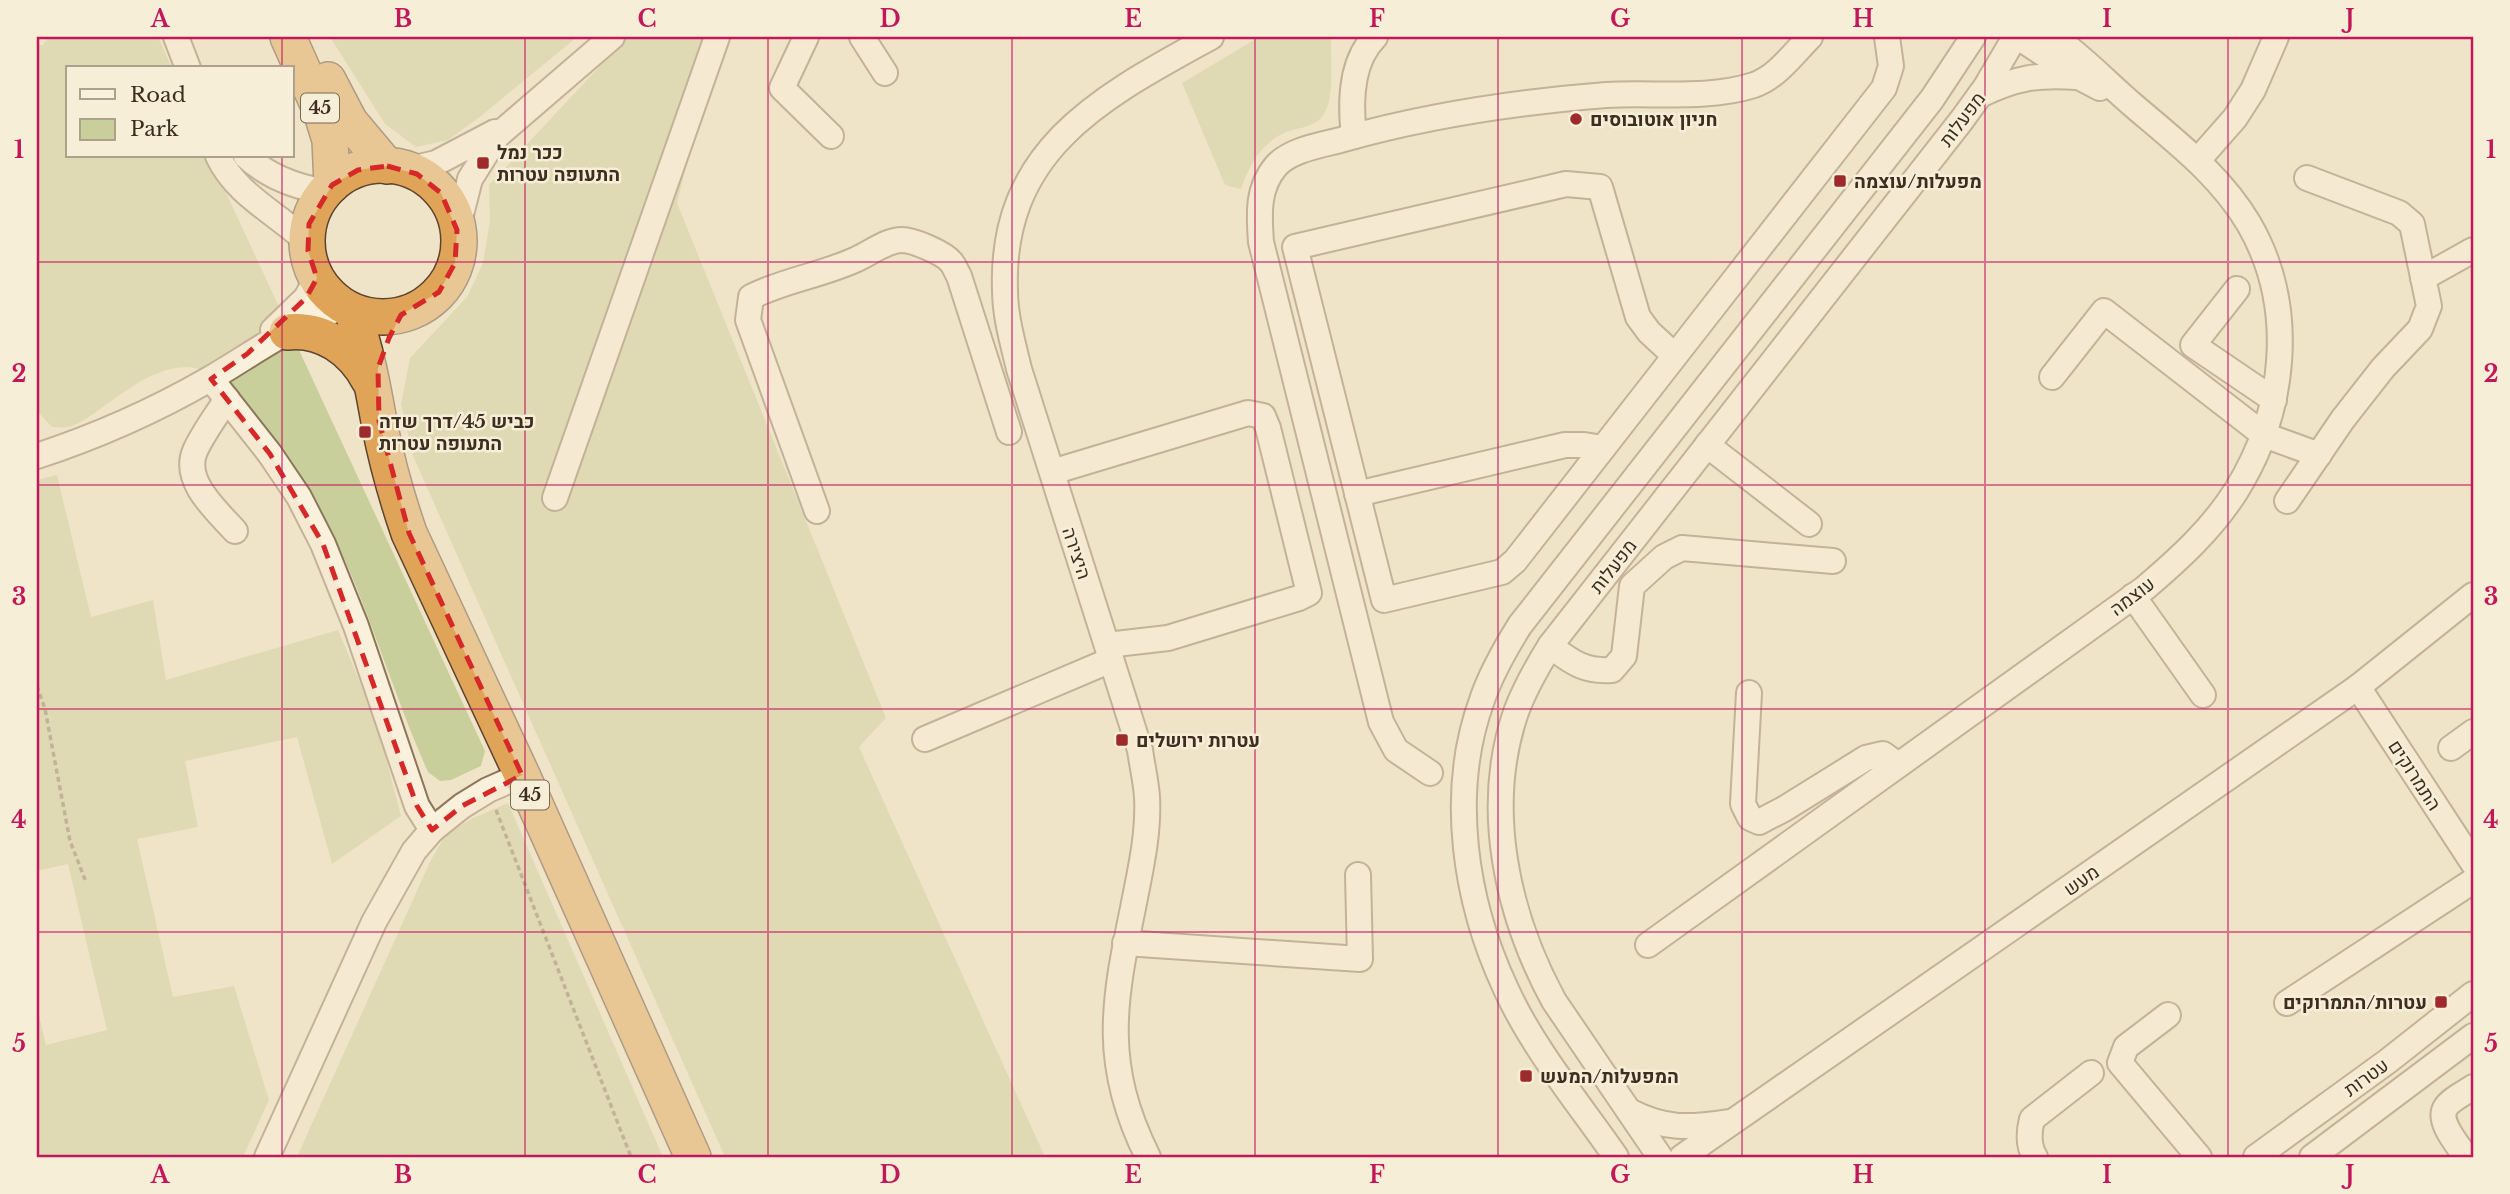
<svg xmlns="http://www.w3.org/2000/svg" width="2510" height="1194" font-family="'Libre Baskerville',Heebo,serif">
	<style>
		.green { fill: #c9cf9b }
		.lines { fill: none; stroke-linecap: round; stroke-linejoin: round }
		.minor-casing { stroke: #8d765c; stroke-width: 28 }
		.highway-casing { stroke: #5b4430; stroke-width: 38 }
		.path { stroke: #8d765c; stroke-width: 3.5; stroke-dasharray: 5 3.5; stroke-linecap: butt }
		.minor { stroke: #faf1dc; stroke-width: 24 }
		.highway { stroke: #e0a458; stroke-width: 35 }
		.marked { fill: none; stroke: #d62828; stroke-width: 5; stroke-dasharray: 14 9; stroke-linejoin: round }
		.grid { fill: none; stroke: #c2185b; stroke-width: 2; stroke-opacity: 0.55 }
		.poi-dot { fill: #9e2a2b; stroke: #f7eed8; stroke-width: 2.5 }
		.labels { text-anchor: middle; stroke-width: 5; stroke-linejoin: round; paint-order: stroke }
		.shield { fill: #f7eed8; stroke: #756857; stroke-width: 2 }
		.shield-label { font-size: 18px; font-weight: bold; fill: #3d2e20 }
		.poi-label { font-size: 19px; font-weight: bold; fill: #3d2e20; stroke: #f7eed8; text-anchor: start }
		.street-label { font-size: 19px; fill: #3d2e20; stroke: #f7eed8 }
		.neatline { fill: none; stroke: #c2185b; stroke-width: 2.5 }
		.grid-label { font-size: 23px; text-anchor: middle; font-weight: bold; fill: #c2185b }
	</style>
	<rect width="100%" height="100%" fill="#f0e4c8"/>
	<g class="green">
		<path d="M48 37H158L172 68H68V156H209L485 751 481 766 451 780 440 781 428 772C370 642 345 501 237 399 226 388 211 371 195 368 158 362 124 393 96 412 88 418 77 425 68 427 63 428 57 427 52 427L38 412 37 45H43Z"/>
		<path d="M330 37H577L481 116 448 140 416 147 385 124Z"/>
		<path d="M627 37H719L677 203 886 718 859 747 1045 1157H725L413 456 401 404 410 358 467 297 483 263 490 220 489 185Z"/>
		<path d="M1259 37H1331C1330 58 1336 100 1322 117 1313 128 1294 128 1282 134 1260 145 1249 166 1241 189L1225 185 1182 83Z"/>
		<path d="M57 475 91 617 153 600 166 680 338 630 376 720 401 816 332 864 297 737 185 761 198 827 137 839 173 997 234 986 269 1100 243 1157H37V1007L46 1045 107 1030 68 864 37 871V480Z"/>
		<path d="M508 803 663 1157H297L430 862 445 835 473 818Z"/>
	</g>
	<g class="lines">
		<defs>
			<g id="minor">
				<path d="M176 37 188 68"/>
				<path d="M806 37 782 88 831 136"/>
				<path d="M862 37 885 73"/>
				<path d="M2018 37 2079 77 2100 88"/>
				<path d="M1980 95C2015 78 2038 74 2077 77"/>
				<path d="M1354 136C1350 103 1351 61 1375 37"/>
				<path d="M218 156C236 195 277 213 307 242"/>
				<path d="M246 156C268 177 296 187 326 192"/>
				<path d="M2198 160 2235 118 2253 90 2276 37"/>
				<path d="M407 170 436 163 495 132"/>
				<path d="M457 230 470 179 497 136 612 37"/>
				<path d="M2423 278 2473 250"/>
				<path d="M2237 289 2193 345 2274 400"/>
				<path d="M273 330 306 298 317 278"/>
				<path d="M1675 356 1649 332 1638 317 1600 187 1566 184 1295 247 1384 600 1502 572 1515 561C1638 403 1761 246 1884 88L1891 66 1887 37"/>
				<path d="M2052 377 2104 311 2264 435 2319 455"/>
				<path d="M211 379 270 454 299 497 323 544 356 626 417 806 432 830"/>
				<path d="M227 399C216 416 203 433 195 451 182 481 217 511 235 531"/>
				<path d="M1707 445 1809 524"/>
				<path d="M37 456C95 437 154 411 208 380 253 354 294 322 345 307"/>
				<path d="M1052 472 1248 413 1263 416 1268 428 1309 593 1299 598 1168 638 1107 645"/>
				<path d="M1357 494 1565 445H1584L1603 448"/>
				<path d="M555 498 717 37"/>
				<path d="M2287 501 2343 419 2383 368 2420 329 2429 306 2412 224 2399 213 2307 178"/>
				<path d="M817 511 748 320 751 297C784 280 823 275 857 259 871 253 886 240 902 240 913 240 944 253 951 262 954 265 956 271 959 276L1009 432"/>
				<path d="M2133 596 2203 695"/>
				<path d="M1550 646C1572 662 1584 672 1612 670L1624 656 1632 586 1664 557 1682 548 1833 561"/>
				<path d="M2358 687 2473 863"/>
				<path d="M1749 693 1743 804 1750 818 1759 822 1784 809 1866 758 1883 754 1898 765"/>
				<path d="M925 739 1111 660"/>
				<path d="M2451 748 2473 732"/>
				<path d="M1430 773 1396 750 1381 722 1261 242C1259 215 1257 188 1276 166 1291 149 1323 145 1344 139 1429 115 1518 102 1606 95 1654 92 1707 100 1754 85 1777 77 1793 54 1810 37"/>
				<path d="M1125 943 1360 959 1358 875"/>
				<path d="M1648 945 2145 588C2179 559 2212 529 2236 491 2286 411 2297 307 2249 224 2220 175 2176 142 2134 106 2107 83 2083 57 2054 37"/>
				<path d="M2287 1003 2473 881"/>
				<path d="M2168 1015 2126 1047 2120 1063 2199 1157"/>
				<path d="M1629 1111C1666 1130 1689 1128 1729 1122"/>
				<path d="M267 1157 374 922 414 851 432 830 462 806 488 790 522 775"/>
				<path d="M1148 1157C1102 1065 1113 1004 1133 908 1140 872 1149 834 1147 797 1146 781 1142 765 1140 750L1019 369C1013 343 1005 317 1005 290 1000 148 1104 96 1211 37"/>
				<path d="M1616 1157C1580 1105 1532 1047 1506 989 1465 902 1448 793 1482 700 1491 673 1505 649 1520 625L1932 99 1973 37"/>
				<path d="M1660 1157 1554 1001C1507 915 1483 808 1516 712 1525 688 1537 667 1550 646L1961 121 1985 88 2015 37"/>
				<path d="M1682 1157 2358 687 2473 595"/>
				<path d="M2035 1157C2028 1146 2029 1131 2032 1119L2091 1073"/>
				<path d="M2256 1157 2388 1061 2473 994"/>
				<path d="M2312 1157 2473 1036"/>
				<path d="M2466 1157C2459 1146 2436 1121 2446 1107 2451 1099 2465 1093 2473 1087"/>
			</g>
			<g id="highway">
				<path d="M288 37 321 111 330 140 332 185"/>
				<path d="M328 80 350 122 387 166"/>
				<circle cx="383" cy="241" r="76"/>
				<path d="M352 311C366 348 373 388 380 427 387 463 397 498 409 533L522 775 693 1157"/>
				<path d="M287 332C323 328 353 350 369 380"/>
			</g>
		</defs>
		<use href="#minor" class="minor-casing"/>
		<use href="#highway" class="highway-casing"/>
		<g class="path">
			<path d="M37 686 45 709 70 841 86 882"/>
			<path d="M496 810 631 1157"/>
		</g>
		<use href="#minor" class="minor"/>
		<use href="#highway" class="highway"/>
	</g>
	<path d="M0 0H2510V1194H0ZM387 166 417 174 441 193 457 230 455 263 439 292 401 315 389 338 378 368 379 421 409 533 522 775 462 806 432 830 417 806 323 544 270 454 211 379 247 354 306 298 317 278 308 251 309 224 332 185 358 170Z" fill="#f0e4c8" fill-opacity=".55" fill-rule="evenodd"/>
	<path class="marked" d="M387 166 417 174 441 193 457 230 455 263 439 292 401 315 389 338 378 368 379 421 409 533 522 775 462 806 432 830 417 806 323 544 270 454 211 379 247 354 306 298 317 278 308 251 309 224 332 185 358 170Z"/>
	<path class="grid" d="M282 37V68M525 37V1157M768 37V1157M1012 37V1157M1255 37V1157M1498 37V1157M1742 37V1157M1985 37V1157M2228 37V1157M282 156V1157M37 262H2473M37 485H2473M37 709H2473M37 932H2473"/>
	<g class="poi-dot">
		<circle cx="1576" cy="119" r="7"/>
		<rect x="476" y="156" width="14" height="14" rx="3.5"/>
		<rect x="1833" y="174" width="14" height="14" rx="3.5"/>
		<rect x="358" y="425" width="14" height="14" rx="3.5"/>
		<rect x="1115" y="733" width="14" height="14" rx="3.5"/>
		<rect x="2434" y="995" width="14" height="14" rx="3.5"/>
		<rect x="1519" y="1069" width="14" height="14" rx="3.5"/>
	</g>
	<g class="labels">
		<g class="shield">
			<rect x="301" y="93.5" width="38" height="29" rx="5"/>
			<rect x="511" y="780.5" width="38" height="29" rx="5"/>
		</g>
		<g class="shield-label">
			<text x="320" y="114">45</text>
			<text x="530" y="801">45</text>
		</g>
		<g class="poi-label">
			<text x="1590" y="126">חניון אוטובוסים</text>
			<text x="497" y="159">ככר נמל<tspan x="497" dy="22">התעופה עטרות</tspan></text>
			<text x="1854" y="188">מפעלות/עוצמה</text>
			<text x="379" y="428">כביש 45/דרך שדה<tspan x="379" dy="22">התעופה עטרות</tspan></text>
			<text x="1136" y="747">עטרות ירושלים</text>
			<text x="2427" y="1009" text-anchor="end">עטרות/התמרוקים</text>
			<text x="1540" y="1083">המפעלות/המעש</text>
		</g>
		<g class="street-label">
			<text transform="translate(1962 119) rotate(-53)" y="7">מפעלות</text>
			<text transform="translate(1077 553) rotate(72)" y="7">היצירה</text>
			<text transform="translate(1613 566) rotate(-52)" y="7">מפעלות</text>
			<text transform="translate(2132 596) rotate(-37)" y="7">עוצמה</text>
			<text transform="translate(2415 775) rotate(57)" y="7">התמרוקים</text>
			<text transform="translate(2081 880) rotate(-35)" y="7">מעש</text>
			<text transform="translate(2366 1077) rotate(-36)" y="7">עטרות</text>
		</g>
	</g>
	<rect width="2510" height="1194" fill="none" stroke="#f7eed8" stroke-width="77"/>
	<rect x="66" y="66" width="228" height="91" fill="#f7eed8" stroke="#ada18e" stroke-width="2"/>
	<rect x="80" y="89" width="35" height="10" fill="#faf1dc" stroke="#ada18e" stroke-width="2"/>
	<text x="130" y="102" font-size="21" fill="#3d2e20">Road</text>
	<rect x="80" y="119" width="35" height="21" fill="#c9cf9b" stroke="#ada18e" stroke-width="2"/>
	<text x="130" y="136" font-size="21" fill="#3d2e20">Park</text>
	<rect x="38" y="38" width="2434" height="1118" class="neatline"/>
	<g class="grid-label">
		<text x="160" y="27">A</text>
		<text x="403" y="27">B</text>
		<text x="647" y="27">C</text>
		<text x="890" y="27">D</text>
		<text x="1133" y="27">E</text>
		<text x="1377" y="27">F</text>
		<text x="1620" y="27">G</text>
		<text x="1863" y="27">H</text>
		<text x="2107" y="27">I</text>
		<text x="2350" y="27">J</text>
		<text x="19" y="158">1</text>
		<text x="2491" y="158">1</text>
		<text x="19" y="382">2</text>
		<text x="2491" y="382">2</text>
		<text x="19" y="605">3</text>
		<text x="2491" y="605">3</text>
		<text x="19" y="828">4</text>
		<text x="2491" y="828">4</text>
		<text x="19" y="1052">5</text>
		<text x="2491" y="1052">5</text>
		<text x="160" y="1183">A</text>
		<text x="403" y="1183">B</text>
		<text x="647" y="1183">C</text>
		<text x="890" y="1183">D</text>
		<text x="1133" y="1183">E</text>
		<text x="1377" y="1183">F</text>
		<text x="1620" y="1183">G</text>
		<text x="1863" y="1183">H</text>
		<text x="2107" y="1183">I</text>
		<text x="2350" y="1183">J</text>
	</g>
</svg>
